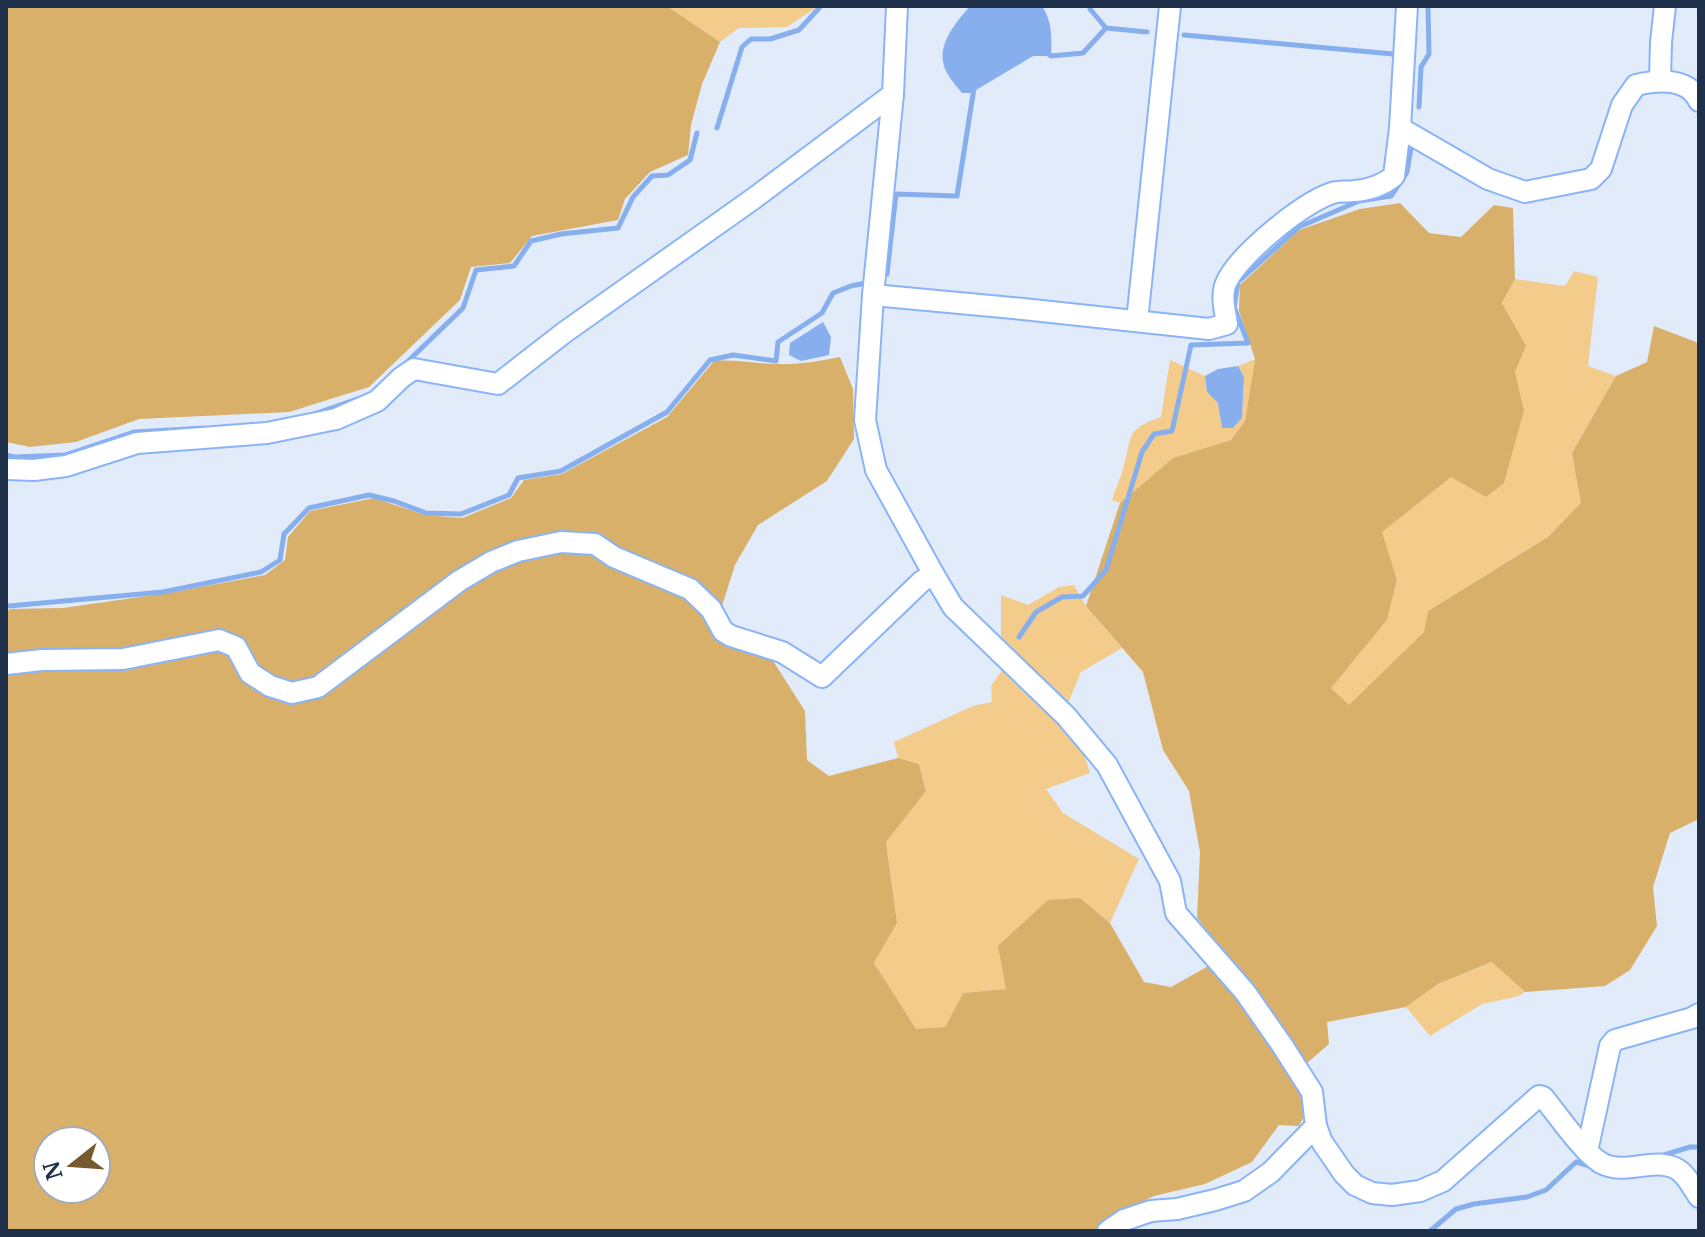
<svg xmlns="http://www.w3.org/2000/svg" width="1705" height="1237" font-family="Merriweather,serif">
	<style>
		.green { fill: #f3cc8c }
		.forest { fill: #d9b06a; fill-rule: evenodd }
		.water { fill: #88afed }
		.lines { fill: none; stroke-linecap: round; stroke-linejoin: round }
		.stream { stroke: #88afed; stroke-width: 5 }
		.minor-casing { stroke: #8ab4f7; stroke-width: 24 }
		.minor { stroke: #fff; stroke-width: 20 }
	</style>
	<rect width="100%" height="100%" fill="#e2ebfa"/>
	<g class="green">
		<path d="M667 6H815L814 9 787 27 739 28 720 42Z"/>
		<path d="M1574 271 1598 277 1588 366 1616 376 1572 453 1582 503 1548 537 1428 611 1424 632 1349 706 1330 688 1387 620 1397 580 1381 532 1451 476 1486 497 1524 410 1515 372 1526 346 1502 303 1515 279 1565 286Z"/>
		<path d="M1255 359 1245 421 1231 440 1173 458 1120 503 1112 500C1115 489 1120 480 1123 469 1133 436 1124 430 1161 417L1170 360 1205 376 1207 392 1218 403 1222 427 1233 428 1242 418 1244 377 1238 366Z"/>
		<path d="M1074 585 1086 606 1122 648 1081 672 1068 703 1090 773 1046 789 1063 813 1139 859 1110 923 1080 898 1006 989 963 993 945 1027 916 1030 874 963 897 923 886 842 926 790 919 764 898 758 894 742 973 706 992 702 991 686 1001 672V595L1028 605 1059 587Z"/>
		<path d="M1493 962 1525 992 1519 996 1482 1004 1430 1036 1406 1007 1438 984Z"/>
	</g>
	<g class="forest">
		<path d="M6 6H667L720 42 702 84 691 125 688 155 650 172 625 199 618 220 532 236 510 263 471 267 460 300 369 387 289 412 139 419 76 442 30 447 6 442Z"/>
		<path d="M1400 203 1429 233 1461 237 1494 205 1513 208 1515 279 1502 303 1526 346 1515 372 1524 410 1504 483 1486 497 1451 477 1382 532 1397 580 1387 620 1331 688 1349 705 1424 632 1428 611 1548 537 1581 503 1572 453 1616 376 1647 362 1654 326 1696 342 1699 346V819L1670 833 1653 887 1657 926 1630 970 1605 986 1525 992 1492 962 1438 984 1406 1007 1327 1022 1329 1044 1307 1063 1248 981 1197 918 1200 852 1189 791 1163 750 1143 672 1086 606 1120 503 1173 458 1231 440 1245 421 1255 359 1239 311 1240 285 1299 230 1360 209Z"/>
		<path d="M840 357 853 389 854 439 827 481 758 525 735 565 714 631 732 649 768 653 805 711 807 760 829 776 898 758 919 764 926 791 886 842 897 923 874 963 916 1029 945 1027 963 993 1006 989 998 946 1048 900 1080 898 1110 923 1144 982 1171 987 1212 964 1250 1008 1304 1089 1307 1110 1299 1126 1279 1125 1252 1162 1205 1184 1154 1196 1105 1220 1094 1231H6V612L10 609 63 608 168 593 265 575 285 560 288 537 310 511 374 498 425 515 462 518 511 498 524 480 562 474 667 417 714 361C735 359 755 364 777 364 798 365 819 361 840 357ZM48 1141H96V1189H48Z"/>
	</g>
	<g class="water">
		<path d="M970 6H1042C1052 21 1052 37 1051 56H1033L971 93H962C957 87 951 80 947 73 933 48 955 24 970 6Z"/>
		<path d="M823 322 831 337 829 355 801 361 789 355 790 343Z"/>
		<path d="M1238 366 1244 377 1242 418 1233 428H1222L1218 403 1207 392 1205 376 1218 369Z"/>
	</g>
	<g class="lines">
		<g class="stream">
			<path d="M1090 9 1106 28 1147 32"/>
			<path d="M1184 35 1393 54"/>
			<path d="M1046 52 1051 56 1083 53 1106 28"/>
			<path d="M1419 107 1421 67 1429 54 1428 6"/>
			<path d="M717 128 742 47 751 39H770L799 30 821 6"/>
			<path d="M887 274 896 194 957 196 974 88"/>
			<path d="M403 366 463 308 476 270 514 266 531 241 561 234 618 228 633 197 652 176 668 175 690 160 697 133"/>
			<path d="M317 413 360 398"/>
			<path d="M6 455 14 457 65 455 134 432 205 428"/>
			<path d="M9 606 163 592 261 572 280 560 284 534 309 508 369 495 394 501 426 513 461 514 509 495 518 478 561 471 667 412 710 360 733 355 776 361 778 342 822 313 833 293 851 286 866 283"/>
			<path d="M1019 637 1036 612 1062 597 1083 596 1106 570 1142 452 1154 434 1172 431 1191 345 1248 343 1234 307 1238 282 1299 227 1359 201 1391 196 1407 172 1411 148"/>
			<path d="M1661 1156 1690 1147H1699"/>
			<path d="M1430 1231 1456 1209 1474 1204 1527 1197 1546 1190 1576 1162 1590 1166"/>
		</g>
		<defs>
			<g id="minor">
				<path d="M897 6 893 94 873 295 865 420 876 470 934 575 953 607 1066 716 1107 765 1170 881 1176 913 1245 992 1282 1045 1312 1092 1316 1126 1322 1142 1344 1174 1355 1185 1372 1193 1392 1195 1420 1191 1443 1181 1539 1096 1543 1097C1558 1115 1582 1151 1601 1163 1625 1176 1652 1157 1675 1168 1686 1173 1692 1187 1699 1197"/>
				<path d="M1660 80 1661 42 1665 6"/>
				<path d="M1400 128 1488 179 1525 192 1591 179 1601 169 1622 105 1636 85C1657 80 1688 77 1699 101"/>
				<path d="M873 295 1023 309 1209 329 1227 324C1225 311 1220 294 1227 281 1240 254 1306 199 1336 192 1342 191 1349 192 1354 191 1370 190 1382 186 1394 176L1400 128 1407 6"/>
				<path d="M1137 321 1170 6"/>
				<path d="M6 469 34 470 66 466 137 443 267 433 336 419 377 401 402 377 414 369 498 384 565 332 753 199 893 94"/>
				<path d="M6 664 42 660 123 659 219 640 236 647 250 673 270 686 292 693 318 687 459 581 491 562 518 551 561 542 595 544 614 557 690 589 711 609 723 631 731 636 782 652 822 677 922 581 934 575"/>
				<path d="M1587 1151 1610 1046 1615 1040 1692 1018 1699 1014"/>
				<path d="M1108 1231 1124 1220 1151 1211 1177 1209 1215 1200 1244 1191 1271 1172 1316 1126"/>
			</g>
		</defs>
		<use href="#minor" class="minor-casing"/>
		<use href="#minor" class="minor"/>
	</g>
	<rect width="1705" height="1237" fill="none" stroke="#1f304b" stroke-width="16"/>
	<g transform="translate(72 1165) rotate(253)"><circle r="38" fill="#ffffff" stroke="#a5acb7" stroke-width="2"/>
	<path d="M0-6L14 30L0 20L-14 30Z" fill="#745a2c"/>
	<text y="-12" font-size="22" font-weight="bold" text-anchor="middle" fill="#1f304b">N</text>
	</g>
</svg>
